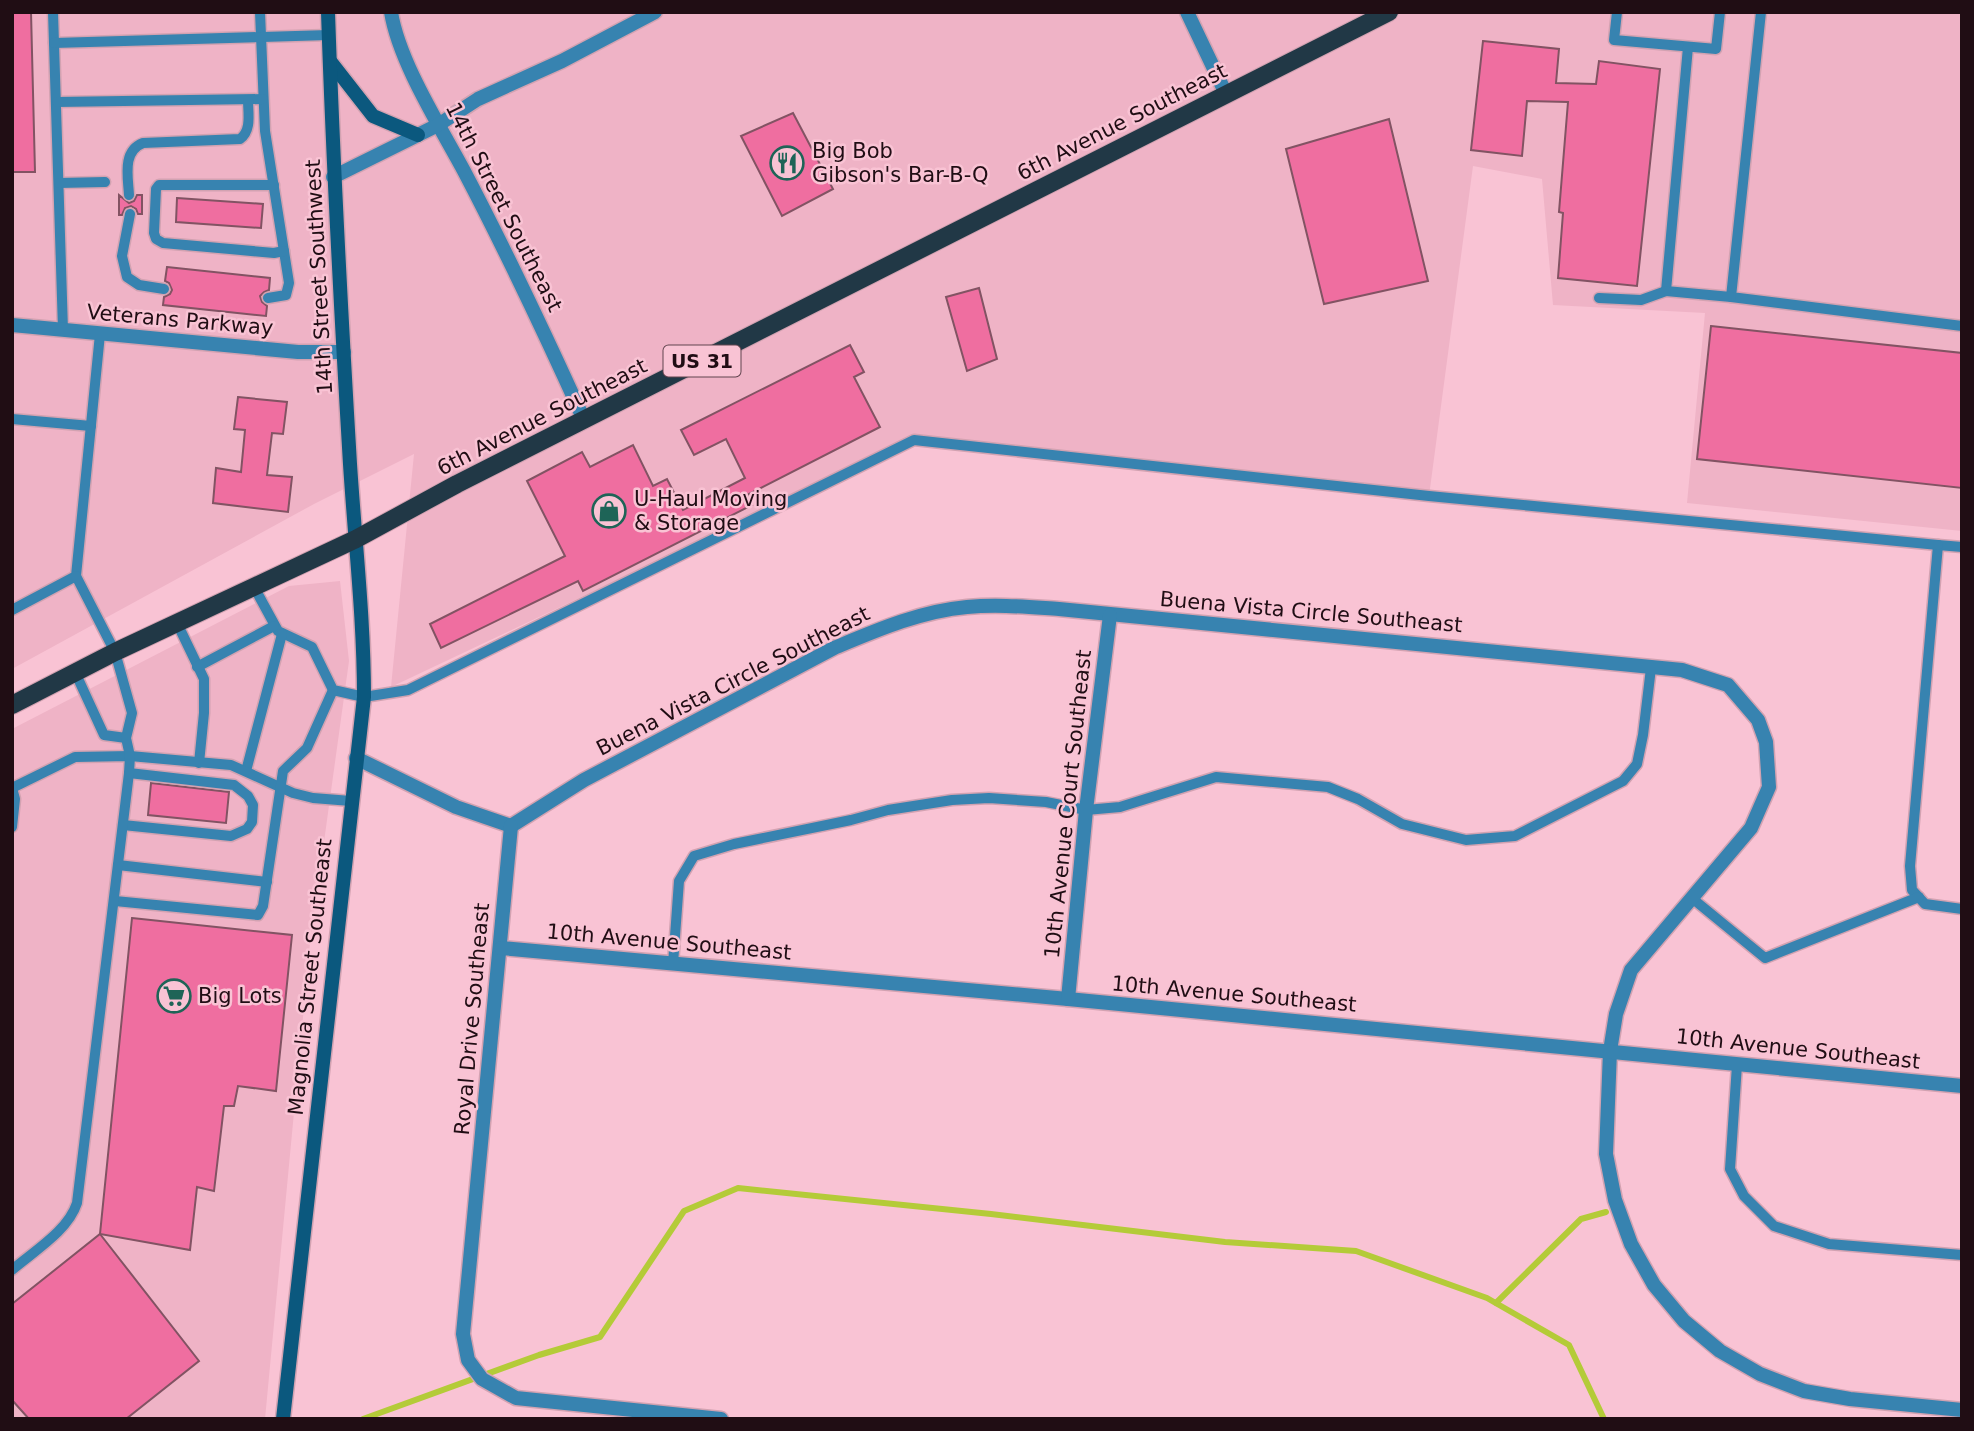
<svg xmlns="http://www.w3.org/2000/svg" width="1974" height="1431" font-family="'DejaVu Sans',sans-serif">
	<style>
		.built { fill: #efb3c6 }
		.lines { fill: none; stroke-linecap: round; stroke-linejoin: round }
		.stream { stroke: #b4cb38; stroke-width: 6 }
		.building { fill: #ef6ea0; stroke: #825363; stroke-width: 2 }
		.lane-casing { stroke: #d2a2b1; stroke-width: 13 }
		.street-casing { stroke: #d2a2b1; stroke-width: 17 }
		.secondary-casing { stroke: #d2a2b1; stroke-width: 17 }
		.primary-casing { stroke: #d2a2b1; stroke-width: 20 }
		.lane { stroke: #3783b0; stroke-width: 10 }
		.street { stroke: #3783b0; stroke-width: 14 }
		.secondary { stroke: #0b587e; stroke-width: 14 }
		.primary { stroke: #213846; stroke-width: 18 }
		.labels { text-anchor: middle; stroke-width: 5; stroke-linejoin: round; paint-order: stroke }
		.shield { fill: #f9c3d4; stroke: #61444e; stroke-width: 2 }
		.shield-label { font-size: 19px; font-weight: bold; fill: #200d14 }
		.street-label { font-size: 21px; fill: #200d14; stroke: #f9c3d4 }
		.poi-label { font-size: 21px; fill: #200d14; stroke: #f9c3d4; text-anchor: start }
	</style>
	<rect width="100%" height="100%" fill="#f9c3d4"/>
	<g class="built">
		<path d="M12 12H1962V531L1687 503 1705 313 1553 305 1542 179 1473 166 1429 496 913 440 391 687 414 454 314 504 12 669Z"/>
		<path d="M340 581 349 661 310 943 265 1419H12V729L289 586Z"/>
	</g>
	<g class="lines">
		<g class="stream">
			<path d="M1496 1303 1581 1219 1606 1212"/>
			<path d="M363 1419 539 1355 600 1337 684 1211 738 1188 991 1214 1225 1242 1356 1251 1487 1298 1569 1345 1604 1419"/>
		</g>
	</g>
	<g class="building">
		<path d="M12 12H31L35 172H12Z"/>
		<path d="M1483 41 1559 49 1556 83 1596 84 1599 61 1660 69 1637 286 1558 278 1563 213 1559 212 1568 102 1527 101 1522 156 1471 150Z"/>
		<path d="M793 113 833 189 782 216 741 136Z"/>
		<path d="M1389 119 1428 281 1324 304 1286 149Z"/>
		<path d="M119 195 129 203 134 201 137 195H142V214H138L136 209 131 206 125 208 122 215H119Z"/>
		<path d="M177 198 263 204 261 228 176 222Z"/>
		<path d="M167 267 270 278 269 290 264 292 260 296 262 302 267 306 266 316 163 305 164 297 170 294 172 290 169 283 165 281Z"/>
		<path d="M979 288 997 359 967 371 946 297Z"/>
		<path d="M1711 326 1962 353V488L1697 459Z"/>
		<path d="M850 345 864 372 854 377 880 427 747 495 752 505 583 591 578 581 441 648 430 624 565 556 527 481 582 452 590 467 633 445 653 486 667 479 683 510 745 478 726 439 694 455 681 430Z"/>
		<path d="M238 397 287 402 283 434 272 433 267 475 292 477 288 512 213 503 216 468 241 472 245 430 234 429Z"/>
		<path d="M151 783 229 792 226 823 148 815Z"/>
		<path d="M132 918 292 935 276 1091 238 1086 234 1106H224L214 1191 197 1187 190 1250 100 1234Z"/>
		<path d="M100 1234 199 1361 126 1419H29L12 1400V1304Z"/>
	</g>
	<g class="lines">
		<defs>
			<g id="lane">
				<path d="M53 12 63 330"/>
				<path d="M260 12 265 131 289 283 286 295 268 298"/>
				<path d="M1617 12 1614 40 1716 49 1720 12"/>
				<path d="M1761 12 1731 297 1962 326"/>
				<path d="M54 43 329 35"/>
				<path d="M1688 47 1666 291 1731 297"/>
				<path d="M57 102 263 99"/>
				<path d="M59 183 105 182"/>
				<path d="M274 185H159L156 189 154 233 156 239 163 243 274 253 284 251"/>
				<path d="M129 195C128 177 122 151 143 143L240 139C252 130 248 113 248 100"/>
				<path d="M130 214 122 256 127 277 139 285 164 289"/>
				<path d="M1599 298 1641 300 1666 291"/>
				<path d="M12 419 91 426"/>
				<path d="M1962 547 1938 545 1910 866 1912 890 1925 904 1962 909"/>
				<path d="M254 587 278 631 312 647 333 690 364 697 408 690 914 440 1429 496 1938 545"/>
				<path d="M12 610 76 576 100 334"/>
				<path d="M177 623 204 679V713L199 763"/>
				<path d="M197 667 274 626"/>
				<path d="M75 672 104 735 126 738"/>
				<path d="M246 771 282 634"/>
				<path d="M12 788 75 757 130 756 231 765 293 793 313 798 351 801"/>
				<path d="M12 788 15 799 12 827"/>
				<path d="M123 825 231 836 247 829 252 822 253 805 248 796 234 785 129 773"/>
				<path d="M118 865 267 882"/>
				<path d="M1693 899 1765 958 1919 897"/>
				<path d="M115 901 258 915 263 906 283 771 307 748 333 690"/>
				<path d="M673 964 679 881 694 856 734 844 851 820 888 810 952 800 989 798 1046 802 1086 810 1120 807 1216 777 1328 787 1358 799 1402 824 1466 840 1515 836 1623 781 1637 764 1643 735 1651 668"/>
				<path d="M1737 1065 1730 1169 1744 1196 1774 1226 1829 1244 1962 1255"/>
				<path d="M12 1270C34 1251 68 1231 77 1203L129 773 130 756 126 738 132 713 115 652 76 576"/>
			</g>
			<g id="street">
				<path d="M391 12C399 62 440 126 464 171 507 253 546 336 584 420"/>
				<path d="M1187 12 1226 94"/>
				<path d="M333 177 438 125 478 99 562 61 655 12"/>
				<path d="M12 325 298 352H344"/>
				<path d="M356 758 456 807 511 826"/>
				<path d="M511 826 584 780 834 648C877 630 921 611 967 607 998 604 1028 607 1059 609L1682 670 1728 685 1758 720 1766 742 1769 787 1751 828 1631 970 1616 1014 1610 1051 1606 1154 1615 1200 1631 1244 1654 1285 1684 1321 1720 1351 1760 1374 1804 1391 1850 1399 1962 1410"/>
				<path d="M511 826 463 1334 468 1360 482 1379 516 1398 721 1419"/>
				<path d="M501 948 1068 999 1962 1086"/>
				<path d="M1068 999 1086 810 1110 615"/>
			</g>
			<g id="secondary">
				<path d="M330 61 373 116 418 135"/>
				<path d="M283 1419 364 697C364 619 355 542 350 464 341 313 333 163 328 12"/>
			</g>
			<path id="primary" d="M12 705 115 652 356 539 457 484 1389 12"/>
		</defs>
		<use href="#lane" class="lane-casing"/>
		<use href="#street" class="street-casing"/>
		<use href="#secondary" class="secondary-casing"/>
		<use href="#primary" class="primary-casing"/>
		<use href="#lane" class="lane"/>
		<use href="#street" class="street"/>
		<use href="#secondary" class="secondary"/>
		<use href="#primary" class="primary"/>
	</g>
	<defs>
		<symbol id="restaurant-ring" viewBox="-11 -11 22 22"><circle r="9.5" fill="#f9c3d4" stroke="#1e6457" stroke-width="1.5"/><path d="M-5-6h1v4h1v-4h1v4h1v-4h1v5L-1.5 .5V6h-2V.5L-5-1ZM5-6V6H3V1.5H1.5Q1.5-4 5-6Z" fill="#1e6457"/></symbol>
		<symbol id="shop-ring" viewBox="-11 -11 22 22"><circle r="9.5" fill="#f9c3d4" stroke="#1e6457" stroke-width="1.5"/><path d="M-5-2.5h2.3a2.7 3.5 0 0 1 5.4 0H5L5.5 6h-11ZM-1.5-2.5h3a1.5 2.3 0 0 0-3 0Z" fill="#1e6457"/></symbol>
		<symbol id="supermarket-ring" viewBox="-11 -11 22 22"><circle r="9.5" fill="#f9c3d4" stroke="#1e6457" stroke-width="1.5"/><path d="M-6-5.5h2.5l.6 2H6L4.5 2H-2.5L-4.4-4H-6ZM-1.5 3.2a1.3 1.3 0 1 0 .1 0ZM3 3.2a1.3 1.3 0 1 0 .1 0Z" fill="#1e6457"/></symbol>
	</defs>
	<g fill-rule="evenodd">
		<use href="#restaurant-ring" x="768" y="144" width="38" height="38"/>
		<use href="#shop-ring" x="590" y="492" width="38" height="38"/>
		<use href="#supermarket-ring" x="155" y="977" width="38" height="38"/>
	</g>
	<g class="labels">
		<rect class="shield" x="663.5" y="345.5" width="77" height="31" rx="5"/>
		<g class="shield-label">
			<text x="702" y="368">US 31</text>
		</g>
		<g class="street-label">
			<text transform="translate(1122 122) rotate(-27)" y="7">6th Avenue Southeast</text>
			<text transform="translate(504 207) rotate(63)" y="7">14th Street Southeast</text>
			<text transform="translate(319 277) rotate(-93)" y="7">14th Street Southwest</text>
			<text transform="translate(180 320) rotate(5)" y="7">Veterans Parkway</text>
			<text transform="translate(542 417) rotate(-27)" y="7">6th Avenue Southeast</text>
			<text transform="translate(1311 612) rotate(5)" y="7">Buena Vista Circle Southeast</text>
			<text transform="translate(733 681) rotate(-27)" y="7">Buena Vista Circle Southeast</text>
			<text transform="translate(1068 804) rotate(-84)" y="7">10th Avenue Court Southeast</text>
			<text transform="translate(669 942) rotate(5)" y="7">10th Avenue Southeast</text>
			<text transform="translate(310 977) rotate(-84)" y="7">Magnolia Street Southeast</text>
			<text transform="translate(1234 994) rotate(5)" y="7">10th Avenue Southeast</text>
			<text transform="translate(472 1019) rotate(-85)" y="7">Royal Drive Southeast</text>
			<text transform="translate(1798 1049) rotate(6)" y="7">10th Avenue Southeast</text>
		</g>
		<g class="poi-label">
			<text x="812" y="158">Big Bob<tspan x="812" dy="24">Gibson's Bar-B-Q</tspan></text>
			<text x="634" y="506">U-Haul Moving<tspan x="634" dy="24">&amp; Storage</tspan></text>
			<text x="198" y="1003">Big Lots</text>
		</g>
	</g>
	<rect width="1974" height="1431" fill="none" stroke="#200d14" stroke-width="28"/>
</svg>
